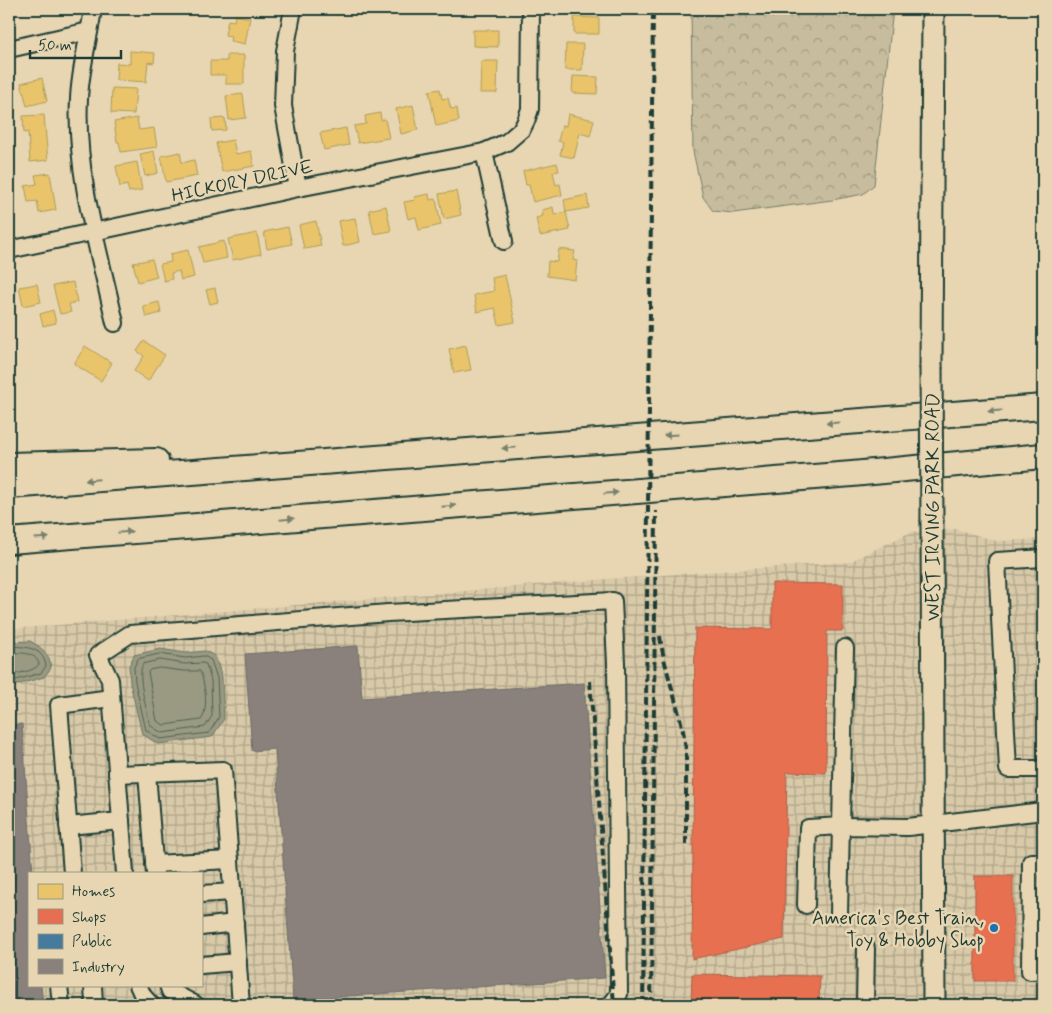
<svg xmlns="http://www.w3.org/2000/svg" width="1052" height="1014" font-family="Mynerve,sans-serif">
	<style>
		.industrial { fill: url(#industrial-grid); fill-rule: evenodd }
		.forest { fill: url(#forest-crowns); stroke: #737d69 }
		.water { fill: #999a81; stroke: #687562 }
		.homes { fill: #e9c46a; stroke: #ac9c5a }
		.shops { fill: #e76f51; stroke: #ab6048 }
		.public { fill: #457b9d; stroke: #3a687e }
		.industry { fill: #8a817c; stroke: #6a6d66 }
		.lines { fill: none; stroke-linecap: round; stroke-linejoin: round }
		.shore { stroke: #506253; stroke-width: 1 }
		.minor-casing { stroke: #1f3d34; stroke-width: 20 }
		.major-casing { stroke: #1f3d34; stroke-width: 25 }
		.highway-casing { stroke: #1f3d34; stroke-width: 28 }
		.minor { stroke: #e8d6b3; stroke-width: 16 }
		.major { stroke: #e8d6b3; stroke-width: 21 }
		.highway { stroke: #e8d6b3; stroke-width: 24 }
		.rail { stroke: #1f3d34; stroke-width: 4; stroke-dasharray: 8 4; stroke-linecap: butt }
		.major-bridge-casing { stroke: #1f3d34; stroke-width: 25; stroke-linecap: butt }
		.major-bridge { stroke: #e8d6b3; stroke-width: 21 }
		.oneway { fill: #79826d }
		.poi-dot { fill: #1f6fb2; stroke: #e8d6b3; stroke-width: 2 }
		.labels { text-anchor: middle; stroke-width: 5; stroke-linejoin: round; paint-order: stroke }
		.street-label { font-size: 19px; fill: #1f3d34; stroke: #e8d6b3 }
		.poi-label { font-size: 19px; fill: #1f3d34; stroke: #e8d6b3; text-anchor: end }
	</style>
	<defs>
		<pattern id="industrial-grid" width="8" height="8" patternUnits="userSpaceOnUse" patternTransform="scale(1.25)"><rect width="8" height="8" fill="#d8c9a8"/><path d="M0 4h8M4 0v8" fill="none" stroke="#afa48a"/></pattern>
		<pattern id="forest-crowns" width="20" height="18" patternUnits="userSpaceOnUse" patternTransform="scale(1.25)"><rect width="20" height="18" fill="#c7bd9e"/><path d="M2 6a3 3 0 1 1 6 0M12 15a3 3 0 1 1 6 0" fill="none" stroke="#a19b82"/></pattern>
	</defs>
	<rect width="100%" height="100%" fill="#e8d6b3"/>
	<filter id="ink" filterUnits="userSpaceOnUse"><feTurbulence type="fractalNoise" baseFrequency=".02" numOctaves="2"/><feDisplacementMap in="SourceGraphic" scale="10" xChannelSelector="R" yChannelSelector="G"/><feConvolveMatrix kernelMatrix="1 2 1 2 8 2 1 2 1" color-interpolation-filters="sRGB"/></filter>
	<g filter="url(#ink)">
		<path class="industrial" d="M956 529 997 541 1043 539V1005H9V629L620 578 849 562 911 532ZM29 873H201V985H29Z"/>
		<path class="forest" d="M691 9H893L874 185 863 194 832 200 733 213 713 211 703 197 693 151Z"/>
		<g class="water">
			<path d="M30 641C42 648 49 652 51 668L44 677 9 687V642Z"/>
			<path d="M160 649 186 653 205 651 215 656 222 677 224 719 212 737 158 744 142 734 130 683 129 666 134 655Z"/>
		</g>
		<g class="homes">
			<path d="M235 15 250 18 245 44 230 41 231 36 225 35 228 20 234 21Z"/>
			<path d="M574 17 599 18V34H574Z"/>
			<path d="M473 30H498V47L473 46Z"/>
			<path d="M566 44H583L582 70H565Z"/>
			<path d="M130 51 155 53 154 63 148 62 146 82 116 80 117 63 130 64Z"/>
			<path d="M227 55H244V84H226V75H210V61H227Z"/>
			<path d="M481 61H498L497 93H480Z"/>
			<path d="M573 76 598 77 597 94 572 93Z"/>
			<path d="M42 78 47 101 27 106 21 83Z"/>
			<path d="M112 88 136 89 134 114 111 113Z"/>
			<path d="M440 89 442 99 448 98 451 109 457 108 459 121 436 126 429 91Z"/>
			<path d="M243 94 246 118 229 120 226 96Z"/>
			<path d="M413 105 418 130 401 134 396 109Z"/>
			<path d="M380 113 381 120 385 119 389 138 358 143 354 126 366 124 365 116Z"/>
			<path d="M568 114 594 120 590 136 580 133 574 158 560 155 563 142 558 141 562 125 566 126Z"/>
			<path d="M44 115 48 160 30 162 28 132 24 133 23 116Z"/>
			<path d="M137 118 139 130 154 128 157 147 121 152 119 142H117L114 122Z"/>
			<path d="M225 118 226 130 212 131 211 119Z"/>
			<path d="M346 128 349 145 324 150 320 133Z"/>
			<path d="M233 140 236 154 251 151 254 166 222 172 216 143Z"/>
			<path d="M154 151 158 173 145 176 140 154Z"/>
			<path d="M180 152 182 163 194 160 197 176 166 182 161 156Z"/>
			<path d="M137 162 142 190 129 192 127 185 120 187 116 166Z"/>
			<path d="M557 163 559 171 553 172 556 185 560 184 562 195 533 202 529 185H526L523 171Z"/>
			<path d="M50 173 56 210 39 213 37 201 28 202 25 186 37 184 35 175Z"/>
			<path d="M13 186 16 200 9 201V187Z"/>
			<path d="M456 191 461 215 444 219 439 194Z"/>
			<path d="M429 194 430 200 436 199 441 225 419 230 416 217 408 219 404 202 415 200 414 197Z"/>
			<path d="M587 195 589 208 566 212 564 200Z"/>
			<path d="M386 206 391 231 374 234 369 210Z"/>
			<path d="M553 207 554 215 566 212 570 230 540 236 536 218 543 216 542 210Z"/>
			<path d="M355 218 360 242 343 246 338 221Z"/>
			<path d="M316 221 321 246 304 249 299 225Z"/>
			<path d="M288 227 292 244 267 249 264 232Z"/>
			<path d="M257 233 261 254 233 260 228 239Z"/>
			<path d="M224 241 227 258 203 263 199 247Z"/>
			<path d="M559 249 575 251 573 260 577 261 575 280 547 276 548 261 557 262Z"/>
			<path d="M188 250 194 277 181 280 179 271 171 273 172 279 164 281 160 264 171 262 170 254Z"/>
			<path d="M152 259 157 277 138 282 133 263Z"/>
			<path d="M505 275 515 322 499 325 495 308 477 312 474 295 494 291 492 278Z"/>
			<path d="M73 282 77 302 69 304 71 312 60 314 53 286Z"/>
			<path d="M37 284 41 302 23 306 19 287Z"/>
			<path d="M215 288 218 302 210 304 206 290Z"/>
			<path d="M159 302 161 313 146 317 143 306Z"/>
			<path d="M53 310 56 323 43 326 40 314Z"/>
			<path d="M144 341 165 355 148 381 134 371 144 356 137 351Z"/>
			<path d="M466 345 471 370 454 373 449 349Z"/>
			<path d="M85 346 112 363 101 381 74 364Z"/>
		</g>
		<g class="shops">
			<path d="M772 583 843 584V631H827L826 773 787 772 784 939 692 959 695 628 772 629Z"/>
			<rect x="975" y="876" width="38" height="105"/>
			<path d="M692 974 820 976 819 1005H691Z"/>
		</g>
		<path class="public" d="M1040 31H1043V105L1038 59 1042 58Z"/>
		<g class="industry">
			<path d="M358 646 362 698 584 683 605 978 293 1000 275 749 252 751 245 654Z"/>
			<path d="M22 724 33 873H29V985H41L43 1005H9V725Z"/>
		</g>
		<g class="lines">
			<g class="shore">
				<path d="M9 646C24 647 43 646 46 666L41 673 9 682"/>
				<path d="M9 653C20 653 35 651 39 664 34 672 18 673 9 675"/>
				<path d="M160 654 185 658 204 656 211 660 217 678 219 717 209 733 160 739 146 730 135 682 134 667 138 659Z"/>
				<path d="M160 660 185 664 202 663 206 664 211 680 212 716 205 727 162 733 151 726C147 713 136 674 143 664Z"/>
				<path d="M160 668 184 671H200C205 684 209 709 201 720L164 725 157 721 148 672 150 670Z"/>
			</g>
			<defs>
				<g id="minor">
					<path d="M93 9C89 37 80 71 79 99 75 174 99 250 115 323"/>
					<path d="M293 9 285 51 283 106 298 188"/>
					<path d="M9 49 89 31"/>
					<path d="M484 152 504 241"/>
					<path d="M9 250 298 188 484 152 507 142 522 129 526 121 530 109 531 9"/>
					<path d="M1043 558 997 561 1008 769H1043"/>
					<path d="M147 773 155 873"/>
					<path d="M117 774 223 770 241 1005"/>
					<path d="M68 826 121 821"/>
					<path d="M1043 862H1031L1030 971 1043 970"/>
					<path d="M154 864 230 860"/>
					<path d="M72 873 59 705 111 698"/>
					<path d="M125 873 110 680 98 655 130 634 388 613 613 601 616 663 619 994 611 1005"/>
					<path d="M201 894 233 892"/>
					<path d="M806 905 808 828 841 826 908 827 1043 811"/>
					<path d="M839 914 845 648"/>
					<path d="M201 927 235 923"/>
					<path d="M201 965 238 962"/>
					<path d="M59 985 61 1005"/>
					<path d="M93 985 94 1005"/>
					<path d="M138 985 143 996 151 1005"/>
					<path d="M168 985 170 991 196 1005"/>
					<path d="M865 1005 866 948"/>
				</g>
				<g id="major">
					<path d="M931 367 933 9"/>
					<path d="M932 522 934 1005"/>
				</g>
				<g id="highway">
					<path d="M9 465 156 461"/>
					<path d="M9 486 1043 407"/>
					<path d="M9 541 852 474 1043 456"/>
				</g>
			</defs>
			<use href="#minor" class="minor-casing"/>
			<use href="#major" class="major-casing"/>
			<use href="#highway" class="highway-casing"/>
			<use href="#minor" class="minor"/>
			<use href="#major" class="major"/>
			<use href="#highway" class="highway"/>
			<g class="rail">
				<path d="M660 636C665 675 682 712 686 751V849"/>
				<path d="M590 681 614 1005"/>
				<path d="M643 1005 653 9"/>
				<path d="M651 1005 656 511"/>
			</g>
			<defs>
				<path id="major-bridge" d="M931 367 932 522"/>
			</defs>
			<use href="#major-bridge" class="major-bridge-casing"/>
			<use href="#major-bridge" class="major-bridge"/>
		</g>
		<defs><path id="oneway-solid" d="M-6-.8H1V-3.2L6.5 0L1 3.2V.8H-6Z" transform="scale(1.25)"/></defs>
		<g class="oneway">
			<use href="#oneway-solid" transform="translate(995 411) rotate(176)"/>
			<use href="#oneway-solid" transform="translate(833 423) rotate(176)"/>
			<use href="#oneway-solid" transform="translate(671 435) rotate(176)"/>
			<use href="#oneway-solid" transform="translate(509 448) rotate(176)"/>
			<use href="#oneway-solid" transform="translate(92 480) rotate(175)"/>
			<use href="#oneway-solid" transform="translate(611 493) rotate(-5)"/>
			<use href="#oneway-solid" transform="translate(449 506) rotate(-5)"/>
			<use href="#oneway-solid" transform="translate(287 519) rotate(-5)"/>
			<use href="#oneway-solid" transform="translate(125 532) rotate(-5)"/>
			<use href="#oneway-solid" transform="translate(42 538) rotate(-4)"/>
		</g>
	</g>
	<circle class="poi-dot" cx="994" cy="928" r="5"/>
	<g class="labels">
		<g class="street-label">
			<text transform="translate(242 180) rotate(-12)" y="7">HICKORY DRIVE</text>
			<text transform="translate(932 507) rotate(-90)" y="7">WEST IRVING PARK ROAD</text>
		</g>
		<g class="poi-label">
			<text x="984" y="924">America's Best Train,<tspan x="984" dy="22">Toy &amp; Hobby Shop</tspan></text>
		</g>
	</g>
	<rect width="1052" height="1014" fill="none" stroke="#e8d6b3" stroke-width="30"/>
	<rect x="15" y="15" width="1022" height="984" fill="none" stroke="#1f3d34" stroke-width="2" filter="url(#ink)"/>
	<rect x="28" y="872" width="175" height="115" fill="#e8d6b3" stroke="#989980"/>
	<rect x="38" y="884" width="25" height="15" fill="#e9c46a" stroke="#989980"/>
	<text x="72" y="896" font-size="15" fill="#1f3d34">Homes</text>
	<rect x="38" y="909" width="25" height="15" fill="#e76f51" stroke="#989980"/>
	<text x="72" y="922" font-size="15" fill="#1f3d34">Shops</text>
	<rect x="38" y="934" width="25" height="15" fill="#457b9d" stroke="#989980"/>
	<text x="72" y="946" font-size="15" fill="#1f3d34">Public</text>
	<rect x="38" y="959" width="25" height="15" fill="#8a817c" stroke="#989980"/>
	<text x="72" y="972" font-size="15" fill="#1f3d34">Industry</text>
	<path d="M30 50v8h91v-8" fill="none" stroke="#1f3d34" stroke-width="2.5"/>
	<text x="38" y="50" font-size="15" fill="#1f3d34" stroke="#e8d6b3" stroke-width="4" paint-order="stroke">50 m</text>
</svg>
